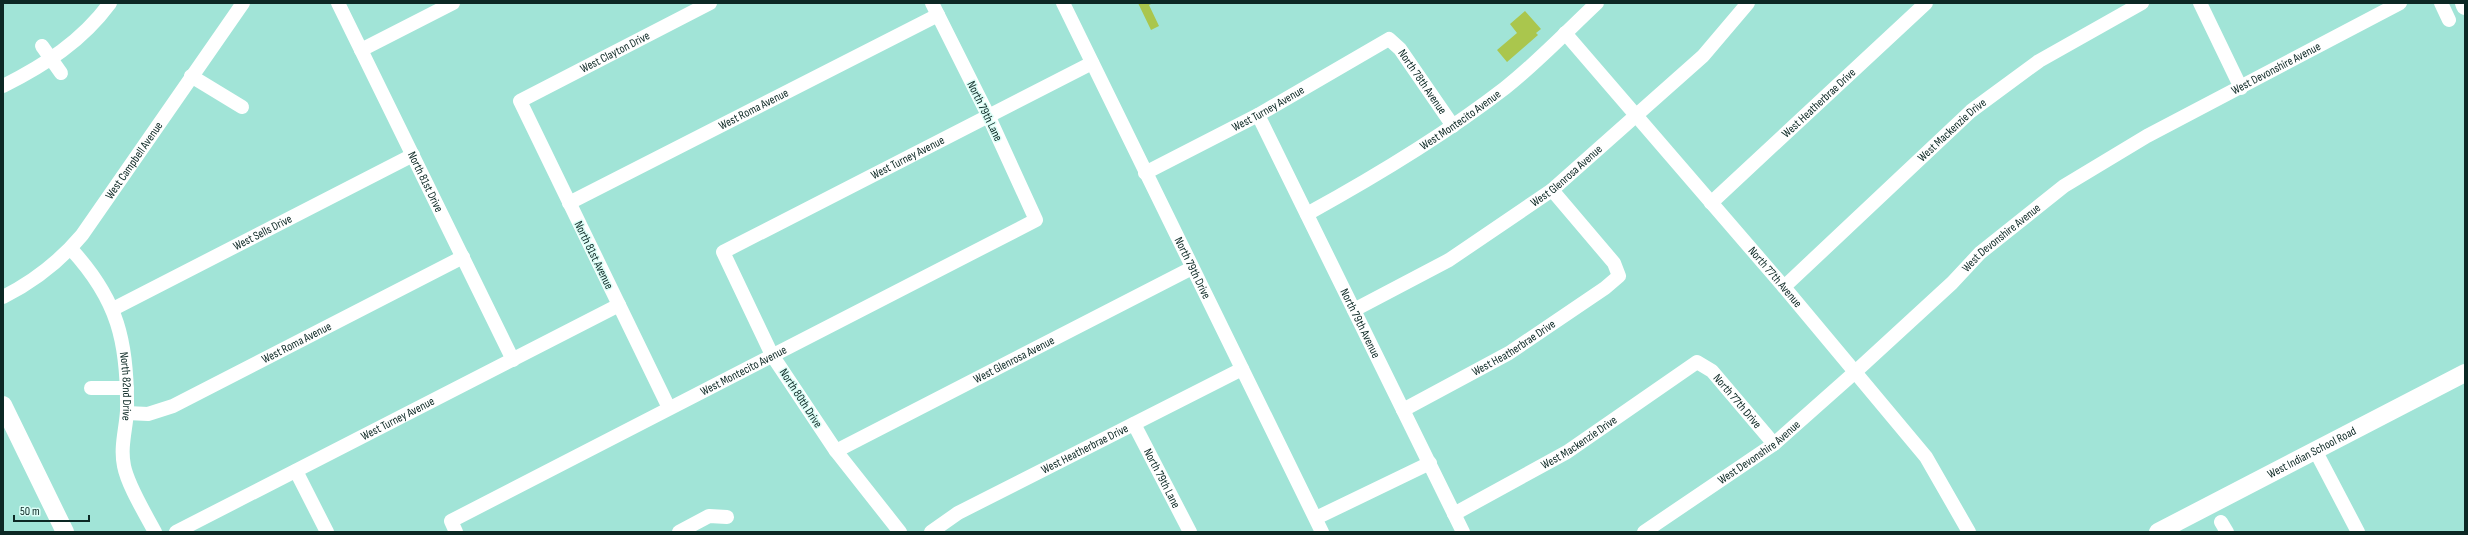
<svg xmlns="http://www.w3.org/2000/svg" width="2468" height="535" font-family="'Sofia Sans Condensed',sans-serif">
	<style>
		.green { fill: #aac64d }
		.lines { fill: none; stroke-linecap: round; stroke-linejoin: round }
		.minor { stroke: #fff; stroke-width: 14 }
		.major { stroke: #fff; stroke-width: 18 }
		.labels { text-anchor: middle; stroke-width: 3; stroke-linejoin: round; paint-order: stroke }
		.street-label { font-size: 12px; fill: #0c2824; stroke: #ddfef7 }
	</style>
	<rect width="100%" height="100%" fill="#a1e4d7"/>
	<g class="green">
		<path d="M1138 3H1153L1149 5 1159 26 1151 30Z"/>
		<path d="M1525 11 1541 29 1536 33 1538 35 1507 62 1497 50 1517 33 1510 24Z"/>
	</g>
	<g class="lines">
		<g class="minor">
			<path id="s1" d="M338 3 513 360"/>
			<path id="s2" d="M1063 3 1322 532"/>
			<path d="M2200 3 2241 88"/>
			<path d="M2441 3 2449 20"/>
			<path id="s3" d="M1565 33 1784 287 1926 457 1969 532"/>
			<path d="M42 46 61 73"/>
			<path d="M361 50 453 3"/>
			<path d="M191 76 242 107"/>
			<path d="M3 86C45 65 82 41 110 3"/>
			<path id="s4" d="M1258 115 1463 532"/>
			<path id="s5" d="M1145 173 1258 115 1389 39 1400 49 1453 126"/>
			<path id="s6" d="M569 203 938 15"/>
			<path id="s7" d="M1711 203 1926 3"/>
			<path id="s8" d="M1307 214C1376 176 1443 136 1505 88 1538 62 1567 31 1597 3"/>
			<path id="s9" d="M71 249C118 300 128 342 127 411 126 429 120 447 124 466 128 486 145 513 155 532"/>
			<path id="s10" d="M1784 287 1971 111 2039 61 2142 3"/>
			<path id="s11" d="M3 297C33 282 60 261 82 235L243 3"/>
			<path id="s12" d="M113 309 413 155"/>
			<path id="s13" d="M1354 310 1449 260 1552 190 1703 56 1748 3"/>
			<path d="M91 388H127"/>
			<path id="s14" d="M669 408 520 101 710 3"/>
			<path id="s15" d="M1403 410 1509 353 1605 288 1619 276 1614 263 1552 190"/>
			<path id="s16" d="M127 413 148 414 173 406 463 257"/>
			<path id="s17" d="M1134 424 1190 532"/>
			<path d="M2315 450 2358 532"/>
			<path id="s18" d="M836 451 1192 268"/>
			<path d="M296 471 327 532"/>
			<path id="s19" d="M1454 514 1567 452 1697 362 1712 371 1774 444"/>
			<path d="M1316 518 1430 463"/>
			<path d="M2221 522 2227 532"/>
			<path id="s20" d="M176 532 619 305"/>
			<path id="s21" d="M456 532 451 521 1036 220 988 115 932 3"/>
			<path d="M679 532 709 516 727 517"/>
			<path id="s22" d="M900 532 836 451 772 355 723 252 1092 63"/>
			<path id="s23" d="M931 532 958 513 1242 369"/>
			<path id="s24" d="M1644 532 1774 444 1854 373 1952 283 1980 253 2064 186 2147 136 2400 3"/>
		</g>
		<g class="major">
			<path d="M2464 3 2465 6"/>
			<path d="M3 405 65 532"/>
			<path id="s25" d="M2158 532 2465 373"/>
		</g>
	</g>
	<g class="labels">
		<g class="street-label">
			<text dy="4" stroke="none"><textPath href="#s14" startOffset="448">West Clayton Drive</textPath></text>
			<text dy="4" stroke="none"><textPath href="#s24" startOffset="788">West Devonshire Avenue</textPath></text>
			<text dy="4" stroke="none"><textPath href="#s5" startOffset="333">North 78th Avenue</textPath></text>
			<text dy="4" stroke="none"><textPath href="#s7" startOffset="147">West Heatherbrae Drive</textPath></text>
			<text dy="4" stroke="none"><textPath href="#s5" startOffset="139">West Turney Avenue</textPath></text>
			<text dy="4" stroke="none"><textPath href="#s6" startOffset="207">West Roma Avenue</textPath></text>
			<text transform="translate(985 111) rotate(64)" y="4">North 79th Lane</text>
			<text dy="4" stroke="none"><textPath href="#s8" startOffset="180">West Montecito Avenue</textPath></text>
			<text dy="4" stroke="none"><textPath href="#s10" startOffset="230">West Mackenzie Drive</textPath></text>
			<text dy="4" stroke="none"><textPath href="#s22" startOffset="540">West Turney Avenue</textPath></text>
			<text dy="4" stroke="none"><textPath href="#s11" startOffset="192">West Campbell Avenue</textPath></text>
			<text dy="4" stroke="none"><textPath href="#s13" startOffset="252">West Glenrosa Avenue</textPath></text>
			<text dy="4" stroke="none"><textPath href="#s1" startOffset="199">North 81st Drive</textPath></text>
			<text dy="4" stroke="none"><textPath href="#s12" startOffset="168">West Sells Drive</textPath></text>
			<text dy="4" stroke="none"><textPath href="#s24" startOffset="464">West Devonshire Avenue</textPath></text>
			<text transform="translate(594 255) rotate(64)" y="4">North 81st Avenue</text>
			<text dy="4" stroke="none"><textPath href="#s2" startOffset="295">North 79th Drive</textPath></text>
			<text dy="4" stroke="none"><textPath href="#s3" startOffset="322">North 77th Avenue</textPath></text>
			<text dy="4" stroke="none"><textPath href="#s4" startOffset="232">North 79th Avenue</textPath></text>
			<text dy="4" stroke="none"><textPath href="#s16" startOffset="186">West Roma Avenue</textPath></text>
			<text dy="4" stroke="none"><textPath href="#s15" startOffset="127">West Heatherbrae Drive</textPath></text>
			<text dy="4" stroke="none"><textPath href="#s18" startOffset="200">West Glenrosa Avenue</textPath></text>
			<text dy="4" stroke="none"><textPath href="#s21" startOffset="341">West Montecito Avenue</textPath></text>
			<text dy="4" stroke="none"><textPath href="#s9" startOffset="152">North 82nd Drive</textPath></text>
			<text transform="translate(801 398) rotate(57)" y="4">North 80th Drive</text>
			<text dy="4" stroke="none"><textPath href="#s19" startOffset="344">North 77th Drive</textPath></text>
			<text dy="4" stroke="none"><textPath href="#s20" startOffset="249">West Turney Avenue</textPath></text>
			<text dy="4" stroke="none"><textPath href="#s19" startOffset="144">West Mackenzie Drive</textPath></text>
			<text dy="4" stroke="none"><textPath href="#s23" startOffset="175">West Heatherbrae Drive</textPath></text>
			<text dy="4" stroke="none"><textPath href="#s24" startOffset="140">West Devonshire Avenue</textPath></text>
			<text dy="4" stroke="none"><textPath href="#s25" startOffset="173">West Indian School Road</textPath></text>
			<text dy="4" stroke="none"><textPath href="#s17" startOffset="61">North 79th Lane</textPath></text>
		</g>
	</g>
	<rect width="2468" height="535" fill="none" stroke="#0c2824" stroke-width="8"/>
	<path d="M14 515v6h75v-6" fill="none" stroke="#0c2824" stroke-width="2"/>
	<text x="20" y="515" font-size="12" fill="#0c2824" stroke="#ddfef7" stroke-width="3" paint-order="stroke">50 m</text>
</svg>
